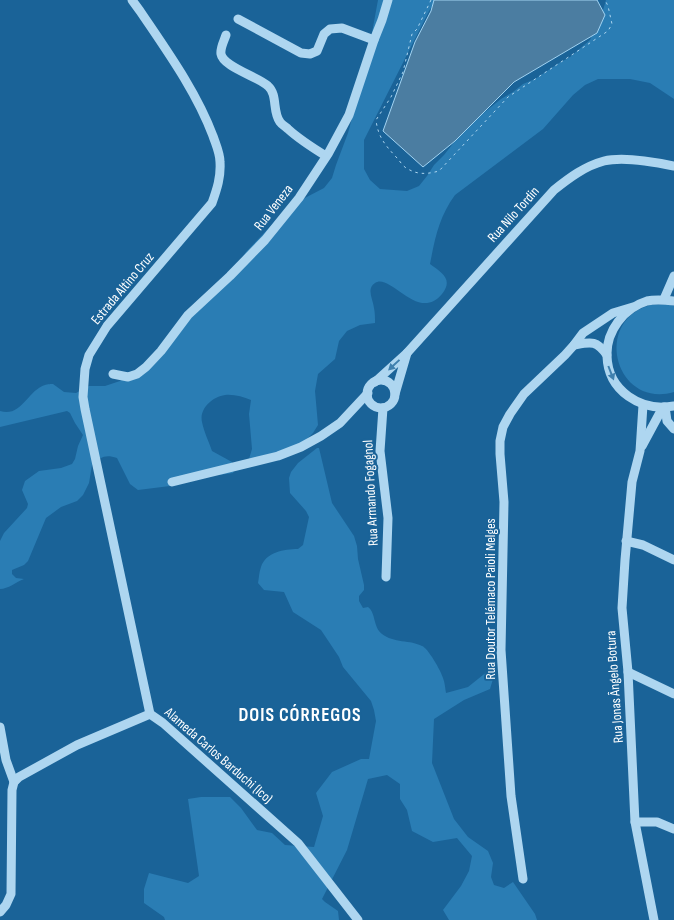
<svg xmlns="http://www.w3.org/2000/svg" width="674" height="920" font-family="'Sofia Sans Condensed',sans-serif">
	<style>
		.green { fill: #2a7db4 }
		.water { fill: #4b7da1; stroke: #a1d3f2 }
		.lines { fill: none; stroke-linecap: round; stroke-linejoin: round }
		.path { stroke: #aed6f0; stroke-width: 1; stroke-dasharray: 2.5 4; stroke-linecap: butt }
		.minor { stroke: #aed6f0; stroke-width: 9 }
		.oneway { fill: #3f80ae }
		.labels { text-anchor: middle; stroke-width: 4; stroke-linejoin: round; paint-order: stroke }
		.street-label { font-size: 14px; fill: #fff; stroke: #1a6398 }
		.district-label { font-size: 19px; font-weight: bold; letter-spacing: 1px; fill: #fff; stroke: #1a6398 }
	</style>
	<rect width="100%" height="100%" fill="#1a6398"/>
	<g class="green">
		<path d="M378 0H436L429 11 364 140V169L370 180 380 189 407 191 419 186 427 176 434 165 444 155 466 127 501 99 513 92 523 84 535 79 559 63 570 57 590 40 601 17 606 0H674V99L650 83 630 79H598L585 85 573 95 543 129 455 195C439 217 435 238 430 264 441 272 454 279 442 294 418 323 390 272 375 283 366 289 373 299 374 308 375 313 375 318 375 323L360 325 347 331 339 341 335 359 318 374 315 391 318 425 313 433 302 444 288 455 249 459 252 449 249 414 251 400C243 397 234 394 225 395 212 397 199 409 202 422 204 432 209 442 212 451L232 462 235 468 233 473 219 475 200 473 178 485 138 490 130 484 117 458C105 454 101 457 92 465L89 483 83 495 77 501 61 507 46 518 28 561 24 565 12 570V574L16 578 24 579C16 582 8 589 0 589V541L4 533 27 508 28 504 22 490 25 481 39 471 61 468 72 464 75 459 78 446 83 435 75 423 70 413 67 411 0 427V411C21 418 28 390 45 385 47 384 52 384 53 384L64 392 76 393 89 386H105L120 381 138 371 230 276 246 252 287 209 299 201 324 188 332 178 336 165 348 133 369 55V49Z"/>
		<path d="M667 304 674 306V392C615 409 592 320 651 305 656 304 662 305 667 304Z"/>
		<path d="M317 448H319L332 503 354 536 357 546 358 559 364 585V590L359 596V601L363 608 368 607C376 613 373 627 382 634 393 643 411 640 422 646 428 648 441 671 443 678 445 683 445 688 446 693L468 687 488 671 492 672 493 679 490 689 464 700 434 719 432 763 454 819 468 837 488 851 493 863 491 877 494 885 504 888 513 882 535 914 537 920H449L443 910 461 886 469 871 472 856 457 838 433 842 412 831 407 810 400 799V784L387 775 368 779 347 850 322 899 325 902 338 911 339 920H165L164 917 144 903V889L149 873 188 883 199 876 188 799 201 797H230L241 808 257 830 272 833 285 845 314 847 323 816 316 793 332 772 361 759H369L376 721 374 710 371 701 343 667 339 657 321 630 293 612 284 592 264 590 258 583C259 578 259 572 261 567 266 552 284 549 298 549L303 545 309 517 306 511 290 493 289 478 291 472 298 463Z"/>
	</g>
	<path class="water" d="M434 0H597L605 15 597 33 514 82 455 141 423 167 383 131 415 42 431 11Z"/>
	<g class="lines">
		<path class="path" d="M431 0 417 29 412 34 403 72 391 97 376 120C378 137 385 145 397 158 400 161 403 167 408 169 418 175 428 174 439 171L508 97 608 31 612 24 608 6 605 0"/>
		<g class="minor">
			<path d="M132 0 140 11C167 51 196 91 213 136 216 145 220 153 220 162 221 177 217 189 212 203L107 326 89 355 85 369 83 397 85 409 150 714"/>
			<path d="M238 19 301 53 310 54 317 51 324 34 330 29 342 28 374 40"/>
			<path d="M226 35C224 41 220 48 221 54 223 67 259 77 268 86 278 95 272 111 280 122 282 125 286 127 288 129 300 140 313 148 326 156"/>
			<path d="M664 299 674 276"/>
			<path d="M674 301C665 300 656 299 647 301 624 308 606 331 607 356 608 391 641 412 674 406"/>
			<path d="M574 345C591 342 596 340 607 355"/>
			<path d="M407 353 554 190C569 178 585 166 604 161 623 156 655 162 674 166"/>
			<path d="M113 374 128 377 137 374 146 367 161 351 188 315 230 276 265 240 299 198 328 154 349 115 374 40 382 20 388 0"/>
			<circle cx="381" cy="394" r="14"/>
			<path d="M375 382 407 353 395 394"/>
			<path d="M643 405 640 451 632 482 625 560 622 608 628 672 635 822 654 920"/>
			<path d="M665 407 667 421 674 429"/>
			<path d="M383 408 380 451 388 518 386 577"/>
			<path d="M642 446 663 407"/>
			<path d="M172 482 278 456 301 447 321 436 340 423 368 393"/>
			<path d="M626 541 643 545 674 560"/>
			<path d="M628 672 674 694"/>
			<path d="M150 714 163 723 298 843 358 920"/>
			<path d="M0 727 6 760 14 782"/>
			<path d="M635 822H657L674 829"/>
			<path d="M523 879 511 796 501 650 504 502 500 454V441L503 427 510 414 524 394 565 355 574 345 583 333 613 313 633 307"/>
			<path d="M0 912 6 905 11 894 12 790 14 782 19 777 77 745 150 714"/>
		</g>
	</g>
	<defs><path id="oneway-solid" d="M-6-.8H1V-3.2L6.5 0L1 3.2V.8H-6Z" transform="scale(1.25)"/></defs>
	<g class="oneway">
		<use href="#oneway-solid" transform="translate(394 365) rotate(137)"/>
		<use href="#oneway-solid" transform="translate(611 373) rotate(69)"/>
	</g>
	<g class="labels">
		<g class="street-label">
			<text transform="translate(273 207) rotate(-52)" y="5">Rua Veneza</text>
			<text transform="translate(513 214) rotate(-48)" y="5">Rua Nilo Tordin</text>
			<text transform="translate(122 288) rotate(-50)" y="5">Estrada Altino Cruz</text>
			<text transform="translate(370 493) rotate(-93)" y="5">Rua Armando Fogagnol</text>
			<text transform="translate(490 599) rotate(-90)" y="5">Rua Doutor Telémaco Paioli Melges</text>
			<text transform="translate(614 687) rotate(-94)" y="5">Rua Jonas Ângelo Botura</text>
			<text transform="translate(219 755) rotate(41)" y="5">Alameda Carlos Barduchi (Ico)</text>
		</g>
		<g class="district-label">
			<text x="300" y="721">DOIS CÓRREGOS</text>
		</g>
	</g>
</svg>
